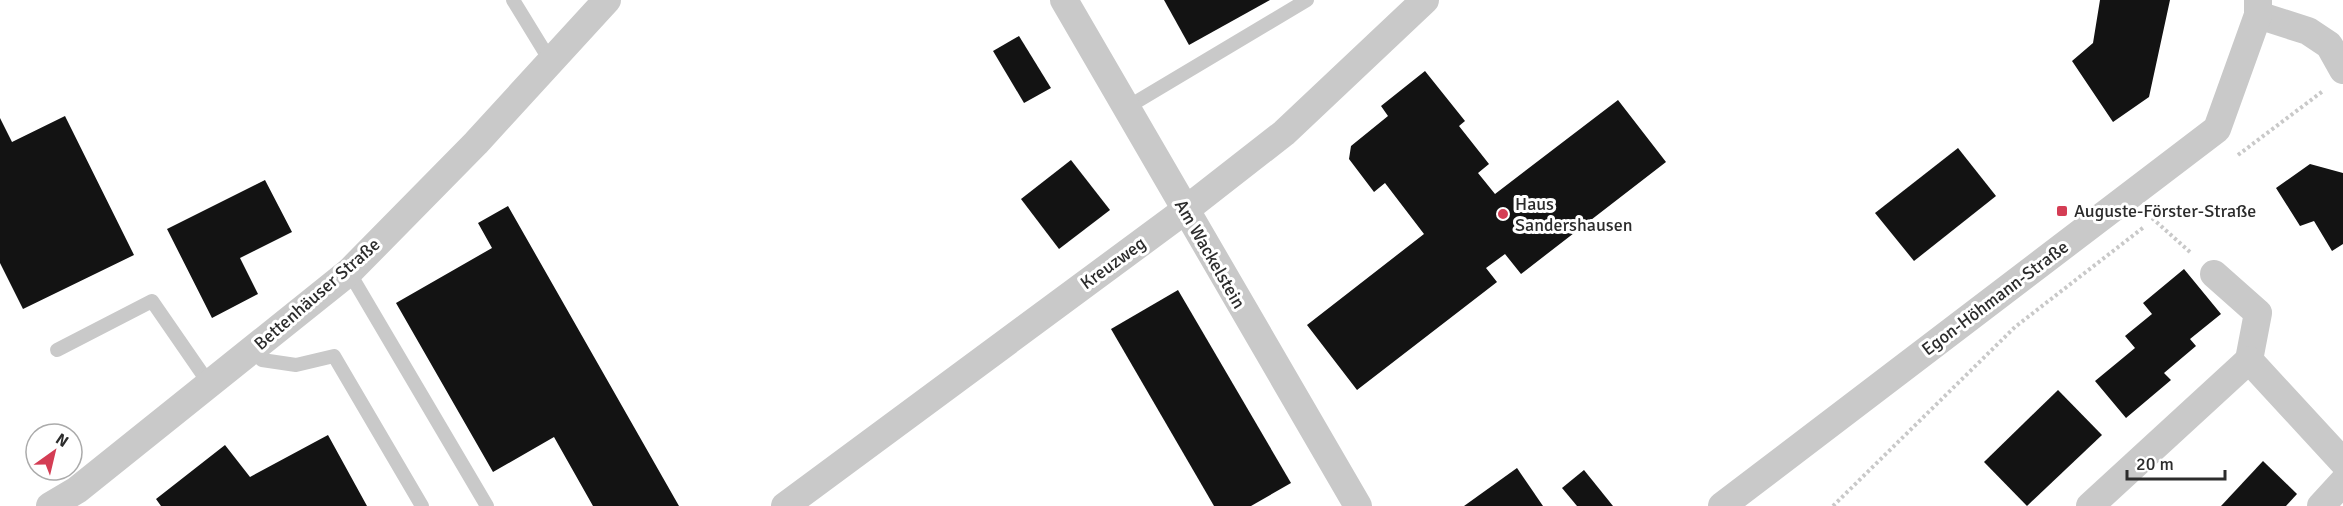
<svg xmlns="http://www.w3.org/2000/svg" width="2343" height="506" font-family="Signika,sans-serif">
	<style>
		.building { fill: #131313 }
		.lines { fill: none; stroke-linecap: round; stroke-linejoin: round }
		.path { stroke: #c9c9c9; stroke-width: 4; stroke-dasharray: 3 3; stroke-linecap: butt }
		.lane { stroke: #c9c9c9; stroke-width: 14 }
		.street { stroke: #c9c9c9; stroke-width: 28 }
		.poi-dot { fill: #d43d54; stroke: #fff; stroke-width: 2 }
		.labels { text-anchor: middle; stroke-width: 6; stroke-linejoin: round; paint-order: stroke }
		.poi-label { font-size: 18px; fill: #2c2c2c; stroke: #fff; text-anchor: start }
		.street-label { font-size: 18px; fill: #2c2c2c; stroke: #fff }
	</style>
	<rect width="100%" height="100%" fill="#fff"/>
	<g class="building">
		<path d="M1164 0H1270L1189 45Z"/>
		<path d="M2100 0H2170L2149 97 2113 122 2072 61 2093 43Z"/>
		<path d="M1019 36 1051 88 1024 103 993 51Z"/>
		<path d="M1425 71 1465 121 1459 126 1489 164 1478 173 1495 194 1618 100 1666 162 1521 274 1505 254 1486 268 1497 282 1357 390 1307 325 1424 234 1385 183 1374 192 1349 159 1351 146 1388 116 1381 106Z"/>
		<path d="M65 116 134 255 23 309 0 263V118L12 142Z"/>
		<path d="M1958 148 1996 196 1914 261 1875 213Z"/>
		<path d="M1071 160 1110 210 1059 249 1021 199Z"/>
		<path d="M2310 164 2343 173V244L2332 251 2314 221 2300 226 2276 188Z"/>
		<path d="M265 180 292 232 240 258 258 294 212 318 167 229Z"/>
		<path d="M508 206 679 506H593L554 437 493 472 396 303 492 248 478 223Z"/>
		<path d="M2184 269 2221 314 2190 339 2196 346 2164 373 2171 380 2126 418 2095 381 2135 348 2125 336 2152 314 2143 303Z"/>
		<path d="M1178 290 1291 483 1251 506H1214L1111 329Z"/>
		<path d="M2058 390 2102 435 2027 506 1984 462Z"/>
		<path d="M328 435 367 506H161L156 499 225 445 250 477Z"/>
		<path d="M2263 461 2297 494 2286 506H2221Z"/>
		<path d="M1517 468 1543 506H1464Z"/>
		<path d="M1584 470 1613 506H1577L1562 488Z"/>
	</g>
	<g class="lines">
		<g class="path">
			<path d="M2238 155 2323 91"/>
			<path d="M2152 218 2191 253"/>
			<path d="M1833 506 2015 327 2144 227"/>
		</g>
		<g class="lane">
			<path d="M513 0 551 62"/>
			<path d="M1126 108 1307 0"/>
			<path d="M349 272 487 506"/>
			<path d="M57 350 152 301 210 385"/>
			<path d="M253 351 262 360 296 365 334 356 422 506"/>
		</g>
		<g class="street">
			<path d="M1064 0 1358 506"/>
			<path d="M2258 15 2308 31 2329 45 2343 70"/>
			<path d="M2214 274 2258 313 2249 360 2343 462"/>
			<path d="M50 506 77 490 349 272 476 143 607 0"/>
			<path d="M785 506 1184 211 1284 133 1425 0"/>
			<path d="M1722 506 2217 129 2258 15V0"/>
			<path d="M2090 506 2249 360"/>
			<path d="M2321 506 2343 482"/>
		</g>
	</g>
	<g class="poi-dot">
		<rect x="2056" y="205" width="12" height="12" rx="3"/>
		<circle cx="1503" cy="214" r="6"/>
	</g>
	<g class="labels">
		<g class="poi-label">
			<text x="1515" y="210">Haus<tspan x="1515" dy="21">Sandershausen</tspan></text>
			<text x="2074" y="217">Auguste-Förster-Straße</text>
		</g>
		<g class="street-label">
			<text transform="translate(1210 254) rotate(60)" y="6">Am Wackelstein</text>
			<text transform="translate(1113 263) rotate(-36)" y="6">Kreuzweg</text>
			<text transform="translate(317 294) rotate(-41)" y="6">Bettenhäuser Straße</text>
			<text transform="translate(1995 298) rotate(-37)" y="6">Egon-Höhmann-Straße</text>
		</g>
	</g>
	<g transform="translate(54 452) rotate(34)"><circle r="28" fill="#ffffff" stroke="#ababab" stroke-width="1.5"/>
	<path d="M0-4.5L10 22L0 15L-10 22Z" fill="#d43d54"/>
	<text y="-9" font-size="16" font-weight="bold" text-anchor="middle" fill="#2c2c2c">N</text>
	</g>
	<path d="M2127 470v9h98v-9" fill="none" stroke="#2c2c2c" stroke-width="3"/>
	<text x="2136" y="470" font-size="18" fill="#2c2c2c" stroke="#ffffff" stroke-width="4.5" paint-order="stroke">20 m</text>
</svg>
